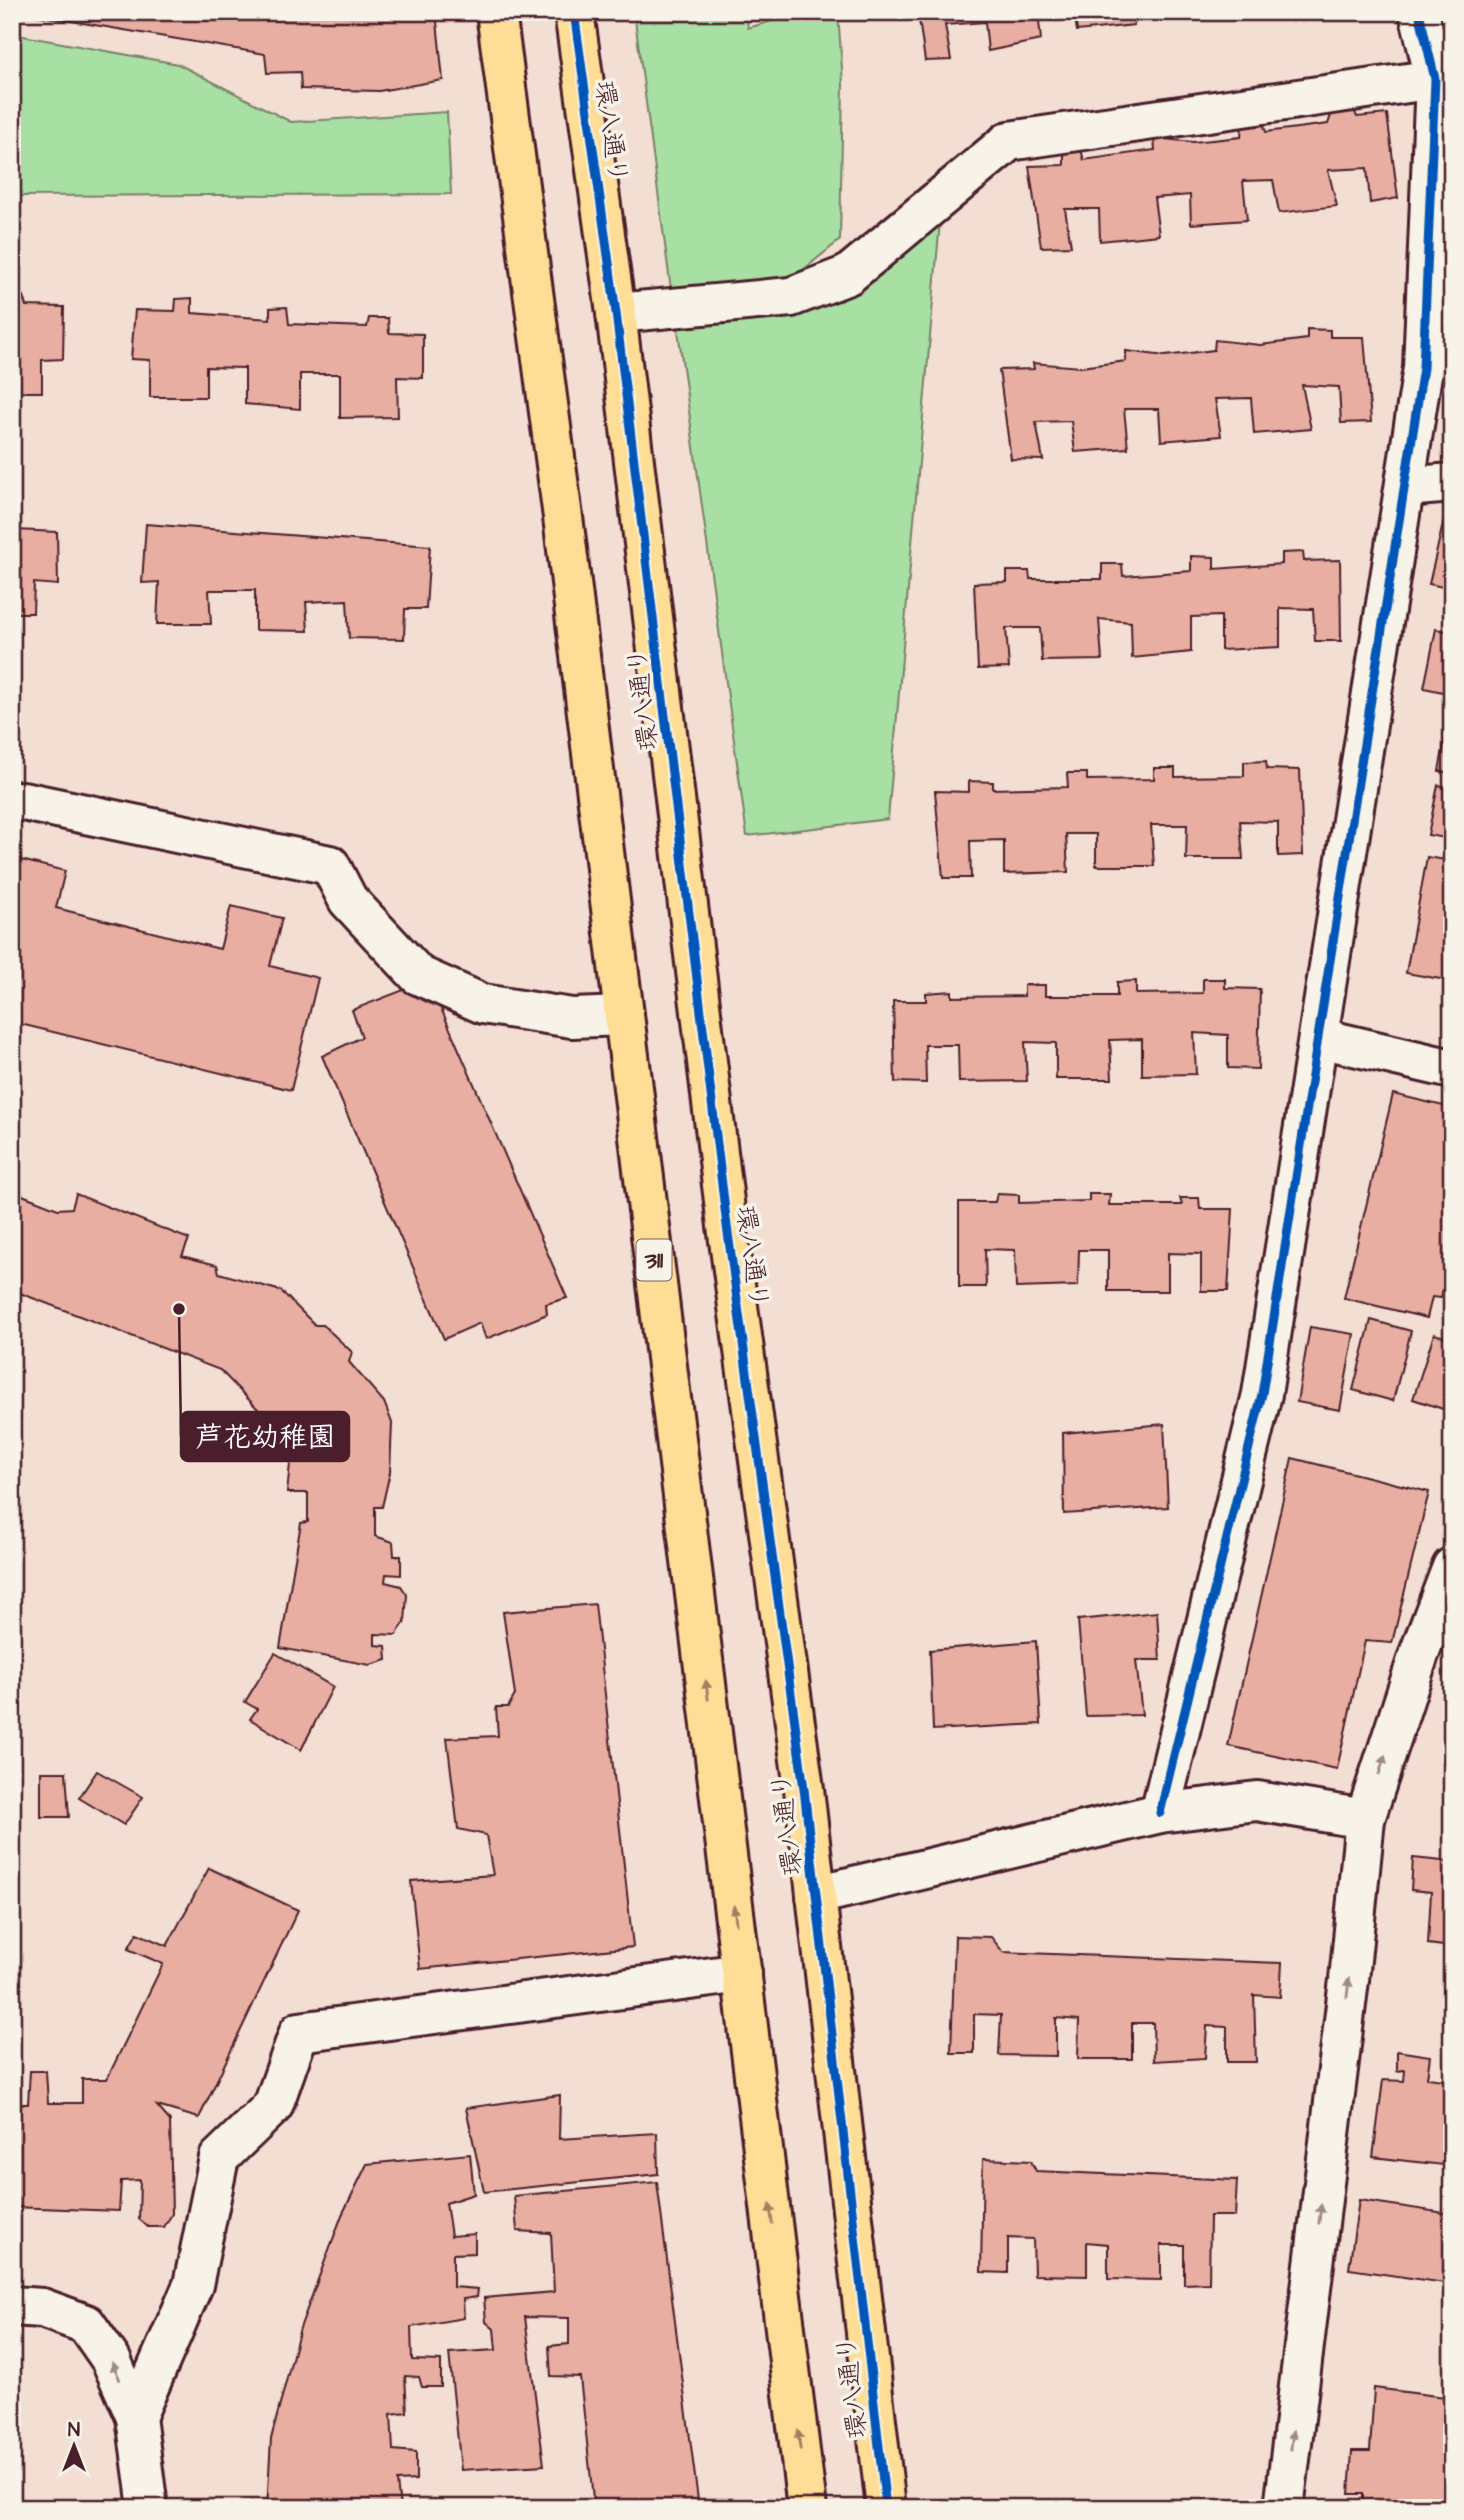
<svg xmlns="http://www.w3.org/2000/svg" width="1464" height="2520" font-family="'Architects Daughter','Klee One',sans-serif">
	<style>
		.green { fill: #a8e0a4; stroke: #798068; stroke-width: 2 }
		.building { fill: #e8aea2; stroke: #4a1f2b; stroke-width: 2 }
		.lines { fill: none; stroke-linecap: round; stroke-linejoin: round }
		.minor-casing { stroke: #4a1f2b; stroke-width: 44 }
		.major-casing { stroke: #4a1f2b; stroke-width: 44 }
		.minor { stroke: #f7f3e8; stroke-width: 38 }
		.major { stroke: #fedd96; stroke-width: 38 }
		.cycleway-casing { stroke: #f7f3e8; stroke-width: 13 }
		.cycleway { stroke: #0057b8; stroke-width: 9 }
		.oneway { fill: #a47e60 }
		.oneway2 { fill: #a0898a }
		.labels { text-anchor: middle; stroke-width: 7; stroke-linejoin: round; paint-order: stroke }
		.shield { fill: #f7f3e8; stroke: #7e5f64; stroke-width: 2 }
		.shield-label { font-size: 24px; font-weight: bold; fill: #4a1f2b }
		.street-label { font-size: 26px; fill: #4a1f2b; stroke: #f7f3e8 }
		.leader { fill: none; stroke: #4a1f2b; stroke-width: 2.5 }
		.callout-dot { fill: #4a1f2b; stroke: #f7f3e8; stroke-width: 2.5 }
		.callout { fill: #4a1f2b; stroke: #4a1f2b; stroke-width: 2.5 }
		.callout-label { font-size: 28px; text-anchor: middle; font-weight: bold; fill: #fff }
	</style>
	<rect width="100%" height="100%" fill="#f2ded3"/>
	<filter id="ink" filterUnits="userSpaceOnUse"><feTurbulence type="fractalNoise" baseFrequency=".0143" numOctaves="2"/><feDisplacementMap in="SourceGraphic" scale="14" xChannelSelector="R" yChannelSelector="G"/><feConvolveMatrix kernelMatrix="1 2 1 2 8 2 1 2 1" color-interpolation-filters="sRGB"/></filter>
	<g filter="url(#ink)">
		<g class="green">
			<path d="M634 12H746L748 28 802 12H838L843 84 840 240 793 278 671 290Z"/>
			<path d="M12 34 178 64 291 122 447 112 451 194 12 196Z"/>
			<path d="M940 221 888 819 747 836 677 323Z"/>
		</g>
		<g class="building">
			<path d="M18 12H436L443 80 379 91 301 89 300 72 267 73 265 54Z"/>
			<path d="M918 12H1038L1041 40 988 51 985 22 945 25 951 60 925 61Z"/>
			<path d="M1074 12H1132L1134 25 1077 31Z"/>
			<path d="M1353 108 1357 117 1387 114 1398 198 1370 203 1367 168 1328 170 1337 206 1279 213 1273 180 1243 181 1247 220 1191 224 1190 195 1154 198 1159 235 1100 241 1099 209H1065L1071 246 1041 247 1029 166 1064 165V150H1081L1084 160 1155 150 1154 138 1193 142 1241 137 1242 125 1263 123 1266 132 1328 124 1332 112Z"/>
			<path d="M12 296H23L26 306 64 307 63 359 42 360V392H12Z"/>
			<path d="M192 298V313L270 319V308L287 307 289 324 367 327 369 318H388L389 333 423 334V378L397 377 398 417 340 418V374H300V409L245 404V368L206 367V397H150V360L131 359 135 310 175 311 176 299Z"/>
			<path d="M1307 329 1330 330V337H1364L1371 422 1341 423 1339 387 1302 385 1311 429 1254 434 1251 398 1215 399 1221 436 1161 441 1159 409H1124L1128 448 1075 452 1071 421 1036 422 1043 460 1011 459 999 370 1034 369 1033 363 1081 367 1126 361V351L1165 356 1214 350 1215 340 1260 345 1307 339Z"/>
			<path d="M1445 515 1452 516V589L1429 584Z"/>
			<path d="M12 519H16V530L57 532 58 585 34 583 33 613H12Z"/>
			<path d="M146 524 430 546 426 609H405L404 639 349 638 347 600 306 602 308 631 255 630V590H209L211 624H157L159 582 142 583Z"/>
			<path d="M1303 552 1304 561 1340 560 1341 641H1315L1313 609 1280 608V647L1221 650V616L1191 617V652L1132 658 1131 622 1099 619 1102 660 1042 661 1040 628H1006L1009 668 978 669 974 583 1007 582V571H1029L1030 579H1102V564H1122L1123 576 1191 571V556L1214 557V569L1282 564V553Z"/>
			<path d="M1436 629 1452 632V694L1424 688Z"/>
			<path d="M1448 723H1452V773L1439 771Z"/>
			<path d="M1266 761 1267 769 1300 770 1303 855 1278 856V822L1240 821 1243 859H1186L1187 825H1151L1154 866H1096V834H1066L1068 872 1004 874V840L970 841 971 878H943L935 791 969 792V781L993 782V789L1068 787 1067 773H1087V780L1154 779V768H1175V777L1244 776V762Z"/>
			<path d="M1438 785 1452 788V839L1428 835Z"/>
			<path d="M1427 857 1452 861V981L1406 973Z"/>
			<path d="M17 859 65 871 56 908 220 949 231 906 282 918 270 966 318 978 291 1090 12 1022V879Z"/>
			<path d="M1203 979H1225V988L1260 989 1258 1069 1228 1068V1035L1194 1033 1196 1074 1142 1075V1039L1110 1040 1112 1079H1056V1043L1025 1042 1027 1081 959 1082 958 1045H925L926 1083 895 1082 893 1001H926V993L952 991V997L1024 996V985H1045V996H1117V982L1136 981V994L1203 993Z"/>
			<path d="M406 989 440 1006 567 1298 546 1304 547 1314 486 1339 480 1323 444 1339 322 1056 362 1037 352 1010Z"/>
			<path d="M1393 1094 1452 1108V1252L1441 1298 1432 1297 1427 1318 1344 1298Z"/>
			<path d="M12 1191 58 1209 72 1208 76 1194 189 1239 182 1256 217 1265 219 1273 281 1291 315 1325H323L352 1352 349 1362 384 1402 392 1423 390 1472 382 1507H375V1536L393 1542 394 1556H401V1575L386 1574 385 1582 401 1586 407 1595 405 1622 396 1635 375 1634V1645L386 1646 387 1660 370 1665 280 1648 301 1523 308 1522V1493H287L292 1444 220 1370 12 1290Z"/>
			<path d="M997 1194 1019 1195V1203L1089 1201V1194H1110L1109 1205H1182L1180 1198H1199L1200 1209H1233L1228 1291H1201V1254L1168 1253V1291H1108V1250H1079L1078 1286 1016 1288 1015 1250 985 1249 986 1287H959V1202H995Z"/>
			<path d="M1371 1320 1411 1331 1393 1401 1353 1390Z"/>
			<path d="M1310 1327 1354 1334 1340 1410 1297 1402Z"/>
			<path d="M1434 1334 1452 1339V1412L1413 1399Z"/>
			<path d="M1164 1424 1168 1507 1064 1514 1063 1433Z"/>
			<path d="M1292 1458 1429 1492 1392 1643 1365 1641 1337 1769 1228 1746Z"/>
			<path d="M595 1604 633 1947 420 1969 411 1881 493 1875 486 1835 458 1829 447 1738 498 1736 496 1707H508L515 1695 503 1612Z"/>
			<path d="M1157 1612 1160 1660H1136L1142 1715 1086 1716 1078 1620Z"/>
			<path d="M1036 1641 1041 1724 933 1730 930 1650Z"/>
			<path d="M275 1653 333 1687 301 1750 250 1719 257 1709 245 1702Z"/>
			<path d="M97 1771 143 1797 124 1825 79 1798Z"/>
			<path d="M41 1772H66L69 1817H41Z"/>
			<path d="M1413 1858 1452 1862V1947L1428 1944 1431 1892 1411 1890Z"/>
			<path d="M209 1868 298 1910 199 2118 157 2106 170 2121 172 2214 164 2227H148L139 2219 140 2180 121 2181 119 2211 12 2207V2104H28L30 2071H46L48 2103H82V2079H107L163 1964 128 1949 137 1933 167 1946Z"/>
			<path d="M955 1936 991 1937 1003 1952 1282 1963 1280 1997 1254 1995 1256 2062H1227V2027L1207 2026 1205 2058 1154 2061 1153 2023H1132V2059H1078L1079 2020 1056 2018V2056L999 2055 1001 2015 974 2014V2053H951Z"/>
			<path d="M1397 2051 1430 2056 1427 2078 1452 2081V2166L1373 2157 1383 2080 1404 2081 1405 2070 1397 2071Z"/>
			<path d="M560 2095 559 2139 657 2133 658 2174 484 2192 466 2108Z"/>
			<path d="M470 2154 474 2194 446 2203 451 2236 475 2234V2253L453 2254V2287L478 2289 477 2297 463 2299 464 2318 411 2327 412 2360 441 2361V2387H422L419 2377 405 2376 407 2412 391 2414 393 2450 416 2452V2480L397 2481 400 2508H267L271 2439 300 2328 342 2215 367 2164Z"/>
			<path d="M983 2159 1031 2161 1036 2171 1237 2180 1235 2216H1210L1209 2283 1184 2284V2245H1161V2280L1108 2279V2244L1087 2242V2276L1034 2275 1033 2239 1008 2238V2273L981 2272Z"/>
			<path d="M657 2182 699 2508H594L580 2377 551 2376 549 2346 569 2344V2318L525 2317 544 2465 461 2470 449 2353 496 2350 494 2329 486 2322 484 2298 554 2292 551 2233 517 2231 514 2196Z"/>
			<path d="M1359 2200 1452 2214V2284L1349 2269Z"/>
			<path d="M1374 2388 1452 2398V2508H1363V2494H1349L1352 2451H1370Z"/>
		</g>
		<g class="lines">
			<defs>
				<g id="minor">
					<path d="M616 313 791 297 848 275 1009 141 1435 79"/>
					<path d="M1405 487 1452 483"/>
					<path d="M12 802 23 801 330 865 348 900 418 975 483 1004 572 1018 624 1016"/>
					<path d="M1320 1038 1452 1069"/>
					<path d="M1160 1813 1262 1394 1423 368 1435 79 1419 12"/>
					<path d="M816 1895 1160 1813 1257 1801 1365 1819"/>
					<path d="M12 2306 42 2308 86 2324 111 2360 136 2417 148 2508"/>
					<path d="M136 2417 193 2285 219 2158 273 2106 299 2032 742 1973"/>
					<path d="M1284 2508 1349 1980 1365 1819 1420 1651 1452 1567"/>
				</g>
				<g id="major">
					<path d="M496 12 564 525 807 2508"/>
					<path d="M574 12 616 313 727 1226 804 1789 886 2508"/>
				</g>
			</defs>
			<use href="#minor" class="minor-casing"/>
			<use href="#major" class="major-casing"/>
			<use href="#minor" class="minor"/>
			<use href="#major" class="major"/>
			<defs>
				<g id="cycleway">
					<path d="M574 12 616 313 727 1226 804 1789 886 2508"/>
					<path d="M1160 1813 1262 1394 1423 368 1435 79 1419 12"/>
				</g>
			</defs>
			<use href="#cycleway" class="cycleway-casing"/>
			<use href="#cycleway" class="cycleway"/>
		</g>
		<defs><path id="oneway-solid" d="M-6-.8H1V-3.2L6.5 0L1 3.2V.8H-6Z" transform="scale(1.75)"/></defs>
		<g class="oneway">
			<use href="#oneway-solid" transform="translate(707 1690) rotate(-97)"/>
			<use href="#oneway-solid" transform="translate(735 1915) rotate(-97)"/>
			<use href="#oneway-solid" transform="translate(771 2214) rotate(-97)"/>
			<use href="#oneway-solid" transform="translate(799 2440) rotate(-97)"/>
		</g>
		<g class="oneway2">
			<use href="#oneway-solid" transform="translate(1382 1765) rotate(-72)"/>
			<use href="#oneway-solid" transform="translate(1348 1988) rotate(-83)"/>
			<use href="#oneway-solid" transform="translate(1320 2214) rotate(-83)"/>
			<use href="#oneway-solid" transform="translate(116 2371) rotate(-113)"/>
			<use href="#oneway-solid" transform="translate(1292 2440) rotate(-83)"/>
		</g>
	</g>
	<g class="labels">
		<rect class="shield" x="636.5" y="1239.5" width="35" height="41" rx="5"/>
		<g class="shield-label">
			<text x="654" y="1268">311</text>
		</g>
		<g class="street-label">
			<text transform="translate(612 132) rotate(82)" y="9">環八通り</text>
			<text transform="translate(642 699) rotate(-97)" y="9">環八通り</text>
			<text transform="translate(753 1257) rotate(82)" y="9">環八通り</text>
			<text transform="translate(786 1824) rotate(-97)" y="9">環八通り</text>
			<text transform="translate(851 2387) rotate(-97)" y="9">環八通り</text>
		</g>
	</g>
	<path class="leader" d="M179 1309L181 1436"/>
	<circle class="callout-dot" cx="179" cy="1309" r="7"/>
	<rect class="callout" x="181" y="1412" width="168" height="49" rx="7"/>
	<g class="callout-label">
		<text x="265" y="1446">芦花幼稚園</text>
	</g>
	<rect width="1464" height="2520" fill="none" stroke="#f7f3e8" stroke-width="42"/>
	<rect x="21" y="21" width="1422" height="2478" fill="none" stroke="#4a1f2b" stroke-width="2.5" filter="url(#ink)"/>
	<g transform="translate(74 2446)" stroke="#f7f3e8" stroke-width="5" paint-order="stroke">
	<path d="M0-5L12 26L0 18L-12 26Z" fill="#4a1f2b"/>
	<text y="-10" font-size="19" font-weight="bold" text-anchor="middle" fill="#4a1f2b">N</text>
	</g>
</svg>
